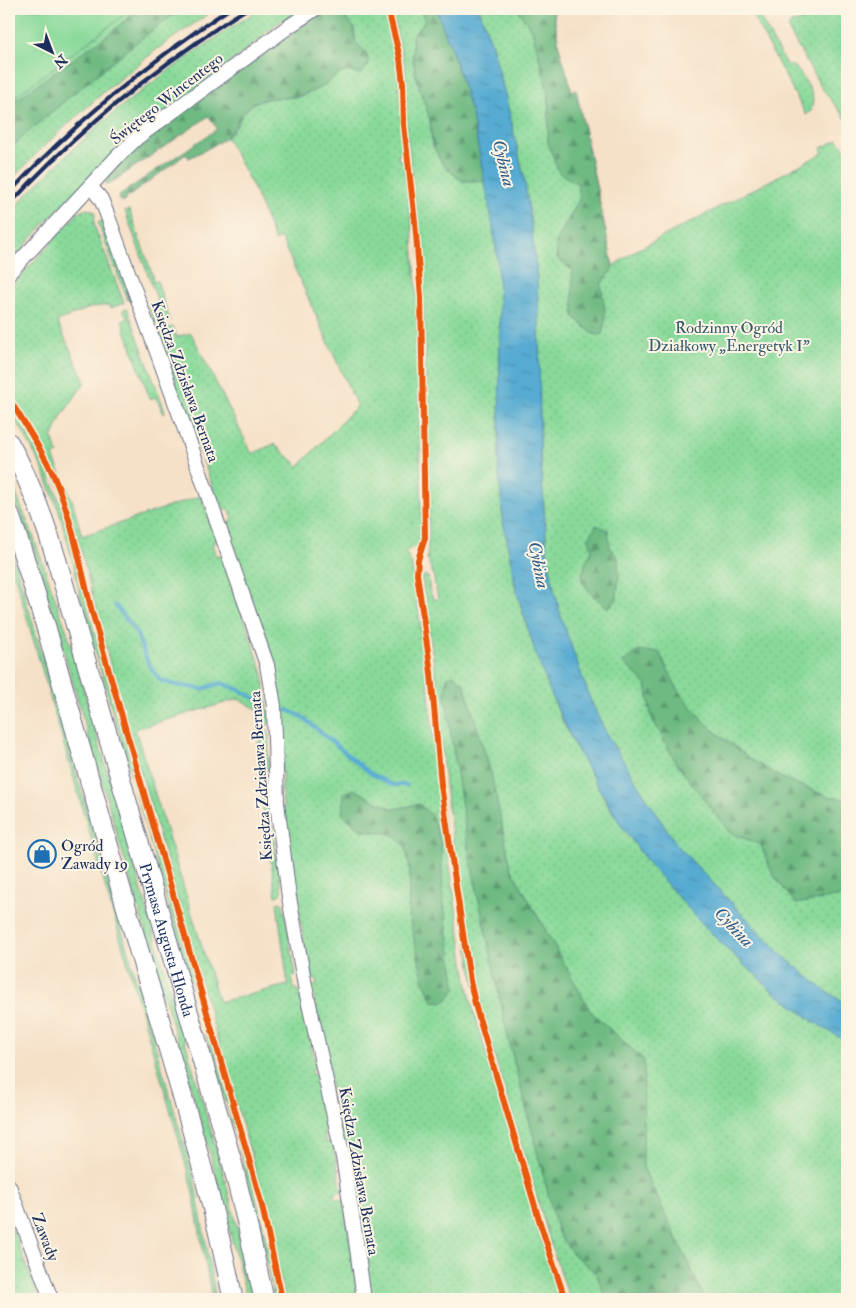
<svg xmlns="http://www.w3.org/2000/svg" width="856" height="1308" font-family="'IM FELL Double Pica',serif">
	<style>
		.grass { fill: url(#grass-dots); stroke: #52847c }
		.forest { fill: url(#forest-firs); stroke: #447470 }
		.pitch { fill: #89da9a; stroke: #52847c }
		.water { fill: url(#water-ripples); stroke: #386d98 }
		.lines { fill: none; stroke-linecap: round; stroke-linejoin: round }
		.stream { stroke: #56abd2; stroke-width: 4 }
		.minor-casing { stroke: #686d83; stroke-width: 16 }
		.secondary-casing { stroke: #686d83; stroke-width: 21 }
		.minor { stroke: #fff; stroke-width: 14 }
		.secondary { stroke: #fff; stroke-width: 19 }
		.rail { stroke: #1b2f5e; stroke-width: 4 }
		.cycleway-casing { stroke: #fcf5e5; stroke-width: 9 }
		.cycleway { stroke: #e8590c; stroke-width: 6 }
		.labels { text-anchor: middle; stroke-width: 4; stroke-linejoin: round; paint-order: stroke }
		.street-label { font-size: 16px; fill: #1b2f5e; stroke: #fcf5e5 }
		.park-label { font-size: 16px; fill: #365a6d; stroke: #fcf5e5 }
		.poi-label { font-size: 16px; fill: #1b2f5e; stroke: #fcf5e5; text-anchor: start }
		.water-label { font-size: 18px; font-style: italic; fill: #305a87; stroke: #fcf5e5 }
	</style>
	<defs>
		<pattern id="grass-dots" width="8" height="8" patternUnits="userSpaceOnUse" patternTransform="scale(1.25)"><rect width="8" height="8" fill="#89da9a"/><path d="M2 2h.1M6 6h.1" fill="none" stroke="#76bb87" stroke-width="1.8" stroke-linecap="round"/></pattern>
		<pattern id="forest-firs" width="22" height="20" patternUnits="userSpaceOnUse" patternTransform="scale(1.25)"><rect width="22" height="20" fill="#6eba82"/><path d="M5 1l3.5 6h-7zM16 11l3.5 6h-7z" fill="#5a986e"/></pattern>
		<pattern id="water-ripples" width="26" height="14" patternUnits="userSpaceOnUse" patternTransform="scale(1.25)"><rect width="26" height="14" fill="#56abd2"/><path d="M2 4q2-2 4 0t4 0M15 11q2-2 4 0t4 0" fill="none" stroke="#468cae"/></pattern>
	</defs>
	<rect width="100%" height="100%" fill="#fcf5e5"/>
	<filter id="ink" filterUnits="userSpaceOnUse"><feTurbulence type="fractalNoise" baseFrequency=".02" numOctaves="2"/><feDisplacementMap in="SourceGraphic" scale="10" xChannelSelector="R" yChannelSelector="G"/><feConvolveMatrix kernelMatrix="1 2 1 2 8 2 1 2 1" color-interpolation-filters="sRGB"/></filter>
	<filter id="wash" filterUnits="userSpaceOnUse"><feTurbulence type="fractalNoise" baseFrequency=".0096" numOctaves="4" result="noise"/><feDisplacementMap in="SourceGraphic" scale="20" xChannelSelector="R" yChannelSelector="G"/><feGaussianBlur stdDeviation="1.12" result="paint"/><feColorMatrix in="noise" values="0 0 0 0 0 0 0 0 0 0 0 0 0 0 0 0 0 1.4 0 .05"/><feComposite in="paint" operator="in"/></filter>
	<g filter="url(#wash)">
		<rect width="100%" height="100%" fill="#f6e1c8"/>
		<g class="grass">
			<path d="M35 9H215L156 50 106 90 46 144 9 182V27Z"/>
			<path d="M260 9H305L281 21 268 31 263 37 114 152 46 222 9 264V213C37 184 66 155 96 128 147 84 203 45 260 9Z"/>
			<path d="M350 9H385L398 69 403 152 401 154 398 155 399 160H402L404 162 412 226 417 298 422 535C420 549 413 545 405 552L409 558 412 566 427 674 438 787 467 981 473 1009 537 1224 562 1299H370L312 987 317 984 316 979 312 980 310 978 285 829 282 793V715L279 691 274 668 266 639 226 529 229 521 233 519 230 510H224L219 505 160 339C159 331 166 329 173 327L177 337 191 333 252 454 274 444 299 466 357 406 281 238 275 241 253 187 226 137 237 125 242 114 255 102 272 98 299 97 321 87 340 73 349 71 365 52 355 41 354 27 346 19Z"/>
			<path d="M391 9H420L425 21 412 36 413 59 417 80 430 119 432 144 443 165 457 177 463 180 485 181 492 221 497 255 500 316 499 474 503 520 516 589 528 630 552 696 562 720 574 744 607 803 621 825 636 844 639 851 688 908 724 946 745 966 758 976 768 987 813 1021 847 1042V1299H570L552 1248 480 1006 471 966 445 785 435 672 422 579 424 575 428 577 430 592 434 600 438 599 433 574 427 557 429 535 425 345 422 272 418 225 407 134 405 68Z"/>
			<path d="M479 9H553L559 47 572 91 576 90 613 266 635 251 823 153 821 148 838 140C842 143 843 148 847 151V1005L823 989 783 956 722 893 678 846 662 823 607 735 590 699 562 620 555 594 547 552 540 450 539 317 536 267 531 224 524 177 505 95 492 45Z"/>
			<path d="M749 9H758V14L784 61 787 65 795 67C802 75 811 88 813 99 813 103 812 107 811 111L806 115Z"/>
			<path d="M821 9H847V120L821 87 789 31V26L791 23 798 22Z"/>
			<path d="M85 209 93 210 95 213 94 225 124 303 110 308 109 305 92 307 57 321 85 382 61 417 52 438 58 454 53 456 72 500 82 536 201 496 217 540 215 543 212 545 217 556 220 555 223 556 245 620 263 674 270 723 268 725 264 726V731H268L269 733 268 770 263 772V782H266L269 784 272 827 282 893 280 895 276 896 259 778V710L238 699 135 729 219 1002 288 985 277 903 281 902 283 904 296 975 292 979 293 988 299 990 316 1066 315 1069 311 1070 312 1075 316 1074 318 1076 330 1129 329 1132 324 1133 326 1143 330 1142 333 1144 342 1191 335 1194 336 1199H341L344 1200 358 1299H285L265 1205 249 1148 114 679 81 550 67 502 42 446 32 426 9 392V289L78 213Z"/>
			<path d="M129 210 153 276H152L154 282 157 281 170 320 158 323H155L148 306 158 302 125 211Z"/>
			<path d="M103 220 131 298 128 301 98 223Z"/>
			<path d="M127 308 165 411 164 414 156 397 150 399 122 321 128 319 123 310Z"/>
			<path d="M9 404C22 424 35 444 45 466 65 507 74 552 85 596 92 625 100 653 108 681L251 1176 266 1240 279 1299H274L263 1242 240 1150 140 807 85 615 73 562 60 514 42 467 23 432 9 410Z"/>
			<path d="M9 478 32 533 67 632 226 1183 243 1251 252 1299H247L210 1153 38 563 29 535 9 487Z"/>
			<path d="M9 543 22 586 194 1179 216 1299H212L192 1188 183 1154 9 556Z"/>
			<path d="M9 1219 39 1299H9Z"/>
		</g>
		<g class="forest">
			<path d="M139 9H183C156 26 131 47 106 67 73 94 39 121 9 150V105L66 64 108 35Z"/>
			<path d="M327 9H350L346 19 354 27 355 41 366 52 369 64 361 74C338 68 339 75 323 86 316 90 308 93 301 95 287 101 270 95 256 102 241 109 238 127 226 137 218 144 199 153 189 158L186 154 125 199V201H121L119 198 121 194 217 129 209 116 108 185 106 184V181L121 161 146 138Z"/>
			<path d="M420 9H436L454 56 472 115 485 181H463L457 177 443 165 432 144 430 119 417 80 413 59 412 36 425 21Z"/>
			<path d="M517 9H553L559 47 572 91 576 90 613 267 609 274 601 284C603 301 609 320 601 335L593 334 574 317 572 270 557 258 556 242 580 198 577 183 559 173 548 142 549 99 541 64 532 30Z"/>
			<path d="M596 525 608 530 610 548 618 557 619 576 616 601 608 608 592 595 581 580 586 561 592 551 589 538Z"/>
			<path d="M639 651 659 652 679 692 703 720 717 733 749 758 780 777 827 796 847 799V895L796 904 773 875 761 845 729 832 676 763 651 716 646 684 623 662Z"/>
			<path d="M454 675 464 683 491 773 511 868 591 1012 644 1060 643 1167 705 1299H606L596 1273 572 1253 558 1233 509 1042 469 853 445 695 447 678Z"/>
			<path d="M354 789 375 801 394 809 419 804 432 816 441 843 443 897 456 989 445 1002 433 1001 424 982 408 913 410 869 405 846 392 834 361 830 342 814 344 793Z"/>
		</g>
		<path class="pitch" d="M9 9H132L9 101Z"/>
		<path class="water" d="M436 9H479L492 45 505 95 524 177 531 224 536 267 539 317 540 450 547 552 555 594 562 620 590 699 607 735 662 823 678 846 722 893 783 956 823 989 847 1005V1042L813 1021 768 987 758 976 745 966 707 929 649 864 621 825 591 774 574 744 552 696 536 655 516 589 503 520 499 474 500 316 497 255 492 221 472 115 454 56Z"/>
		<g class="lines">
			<g class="stream">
				<path d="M115 605 136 632 148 663 160 680 176 685 203 689 221 683 240 690 260 701"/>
				<path d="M287 710 301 716 370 773 392 785H407"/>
			</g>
		</g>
	</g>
	<g filter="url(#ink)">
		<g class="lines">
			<defs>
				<g id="minor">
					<path d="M90 186 101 199 107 214 182 421 267 665 274 706 277 803 289 897 305 986 343 1157 355 1234 364 1299"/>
					<path d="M9 273 118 156 138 137 288 27 315 9"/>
					<path d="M9 1186 51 1299"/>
				</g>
				<g id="secondary">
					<path id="s1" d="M9 443C31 482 46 524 59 568L232 1162 247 1223 264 1299"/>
					<path d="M9 513 24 557 46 627C78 739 109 850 142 961 176 1073 210 1185 233 1299"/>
				</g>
			</defs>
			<use href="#minor" class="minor-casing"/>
			<use href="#secondary" class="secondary-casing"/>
			<use href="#minor" class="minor"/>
			<use href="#secondary" class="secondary"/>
			<g class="rail">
				<path d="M9 193C75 122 149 62 229 9"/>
				<path d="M9 205C65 144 128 90 196 43 213 31 229 19 247 9"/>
			</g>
			<defs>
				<g id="cycleway">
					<path d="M388 9 400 58 403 84 404 125 415 222 421 297 425 538 418 560 417 574 431 673 441 785 470 981 476 1008 540 1223 565 1299"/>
					<path d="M9 399C23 421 38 444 50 468 71 512 80 565 92 612L253 1173 262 1206 282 1299"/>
				</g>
			</defs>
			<use href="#cycleway" class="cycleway-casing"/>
			<use href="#cycleway" class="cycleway"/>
		</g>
	</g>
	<defs>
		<symbol id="shop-ring" viewBox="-11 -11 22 22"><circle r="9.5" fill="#fcf5e5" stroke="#1f6fb2" stroke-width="1.5"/><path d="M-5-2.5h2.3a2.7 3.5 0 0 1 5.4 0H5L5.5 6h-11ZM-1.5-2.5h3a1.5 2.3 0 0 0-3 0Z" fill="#1f6fb2"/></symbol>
	</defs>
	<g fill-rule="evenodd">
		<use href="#shop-ring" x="26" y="838" width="32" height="32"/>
	</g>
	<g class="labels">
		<g class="street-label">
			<text transform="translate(166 98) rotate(-38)" y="6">Świętego Wincentego</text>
			<text transform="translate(186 381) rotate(70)" y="6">Księdza Zdzisława Bernata</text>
			<text transform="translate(260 776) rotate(-94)" y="6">Księdza Zdzisława Bernata</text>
			<text dy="6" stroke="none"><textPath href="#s1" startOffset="522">Prymasa Augusta Hlonda</textPath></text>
			<text transform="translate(360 1171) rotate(80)" y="6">Księdza Zdzisława Bernata</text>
			<text transform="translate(46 1237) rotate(69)" y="6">Zawady</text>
		</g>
		<g class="park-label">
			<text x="729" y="333">Rodzinny Ogród<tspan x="729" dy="18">Działkowy „Energetyk I”</tspan></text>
		</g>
		<g class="poi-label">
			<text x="61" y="851">Ogród<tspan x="61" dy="18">Zawady 19</tspan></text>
		</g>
		<g class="water-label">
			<text transform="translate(504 163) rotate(76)" y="6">Cybina</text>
			<text transform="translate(539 565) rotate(78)" y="6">Cybina</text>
			<text transform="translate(734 927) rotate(46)" y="6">Cybina</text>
		</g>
	</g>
	<rect width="856" height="1308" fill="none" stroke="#fcf5e5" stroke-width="30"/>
	<g transform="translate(52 52) rotate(138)" stroke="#fcf5e5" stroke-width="4" paint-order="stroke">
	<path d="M0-4L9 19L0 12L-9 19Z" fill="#1b2f5e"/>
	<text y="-8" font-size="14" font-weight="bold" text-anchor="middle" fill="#1b2f5e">N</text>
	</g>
</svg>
